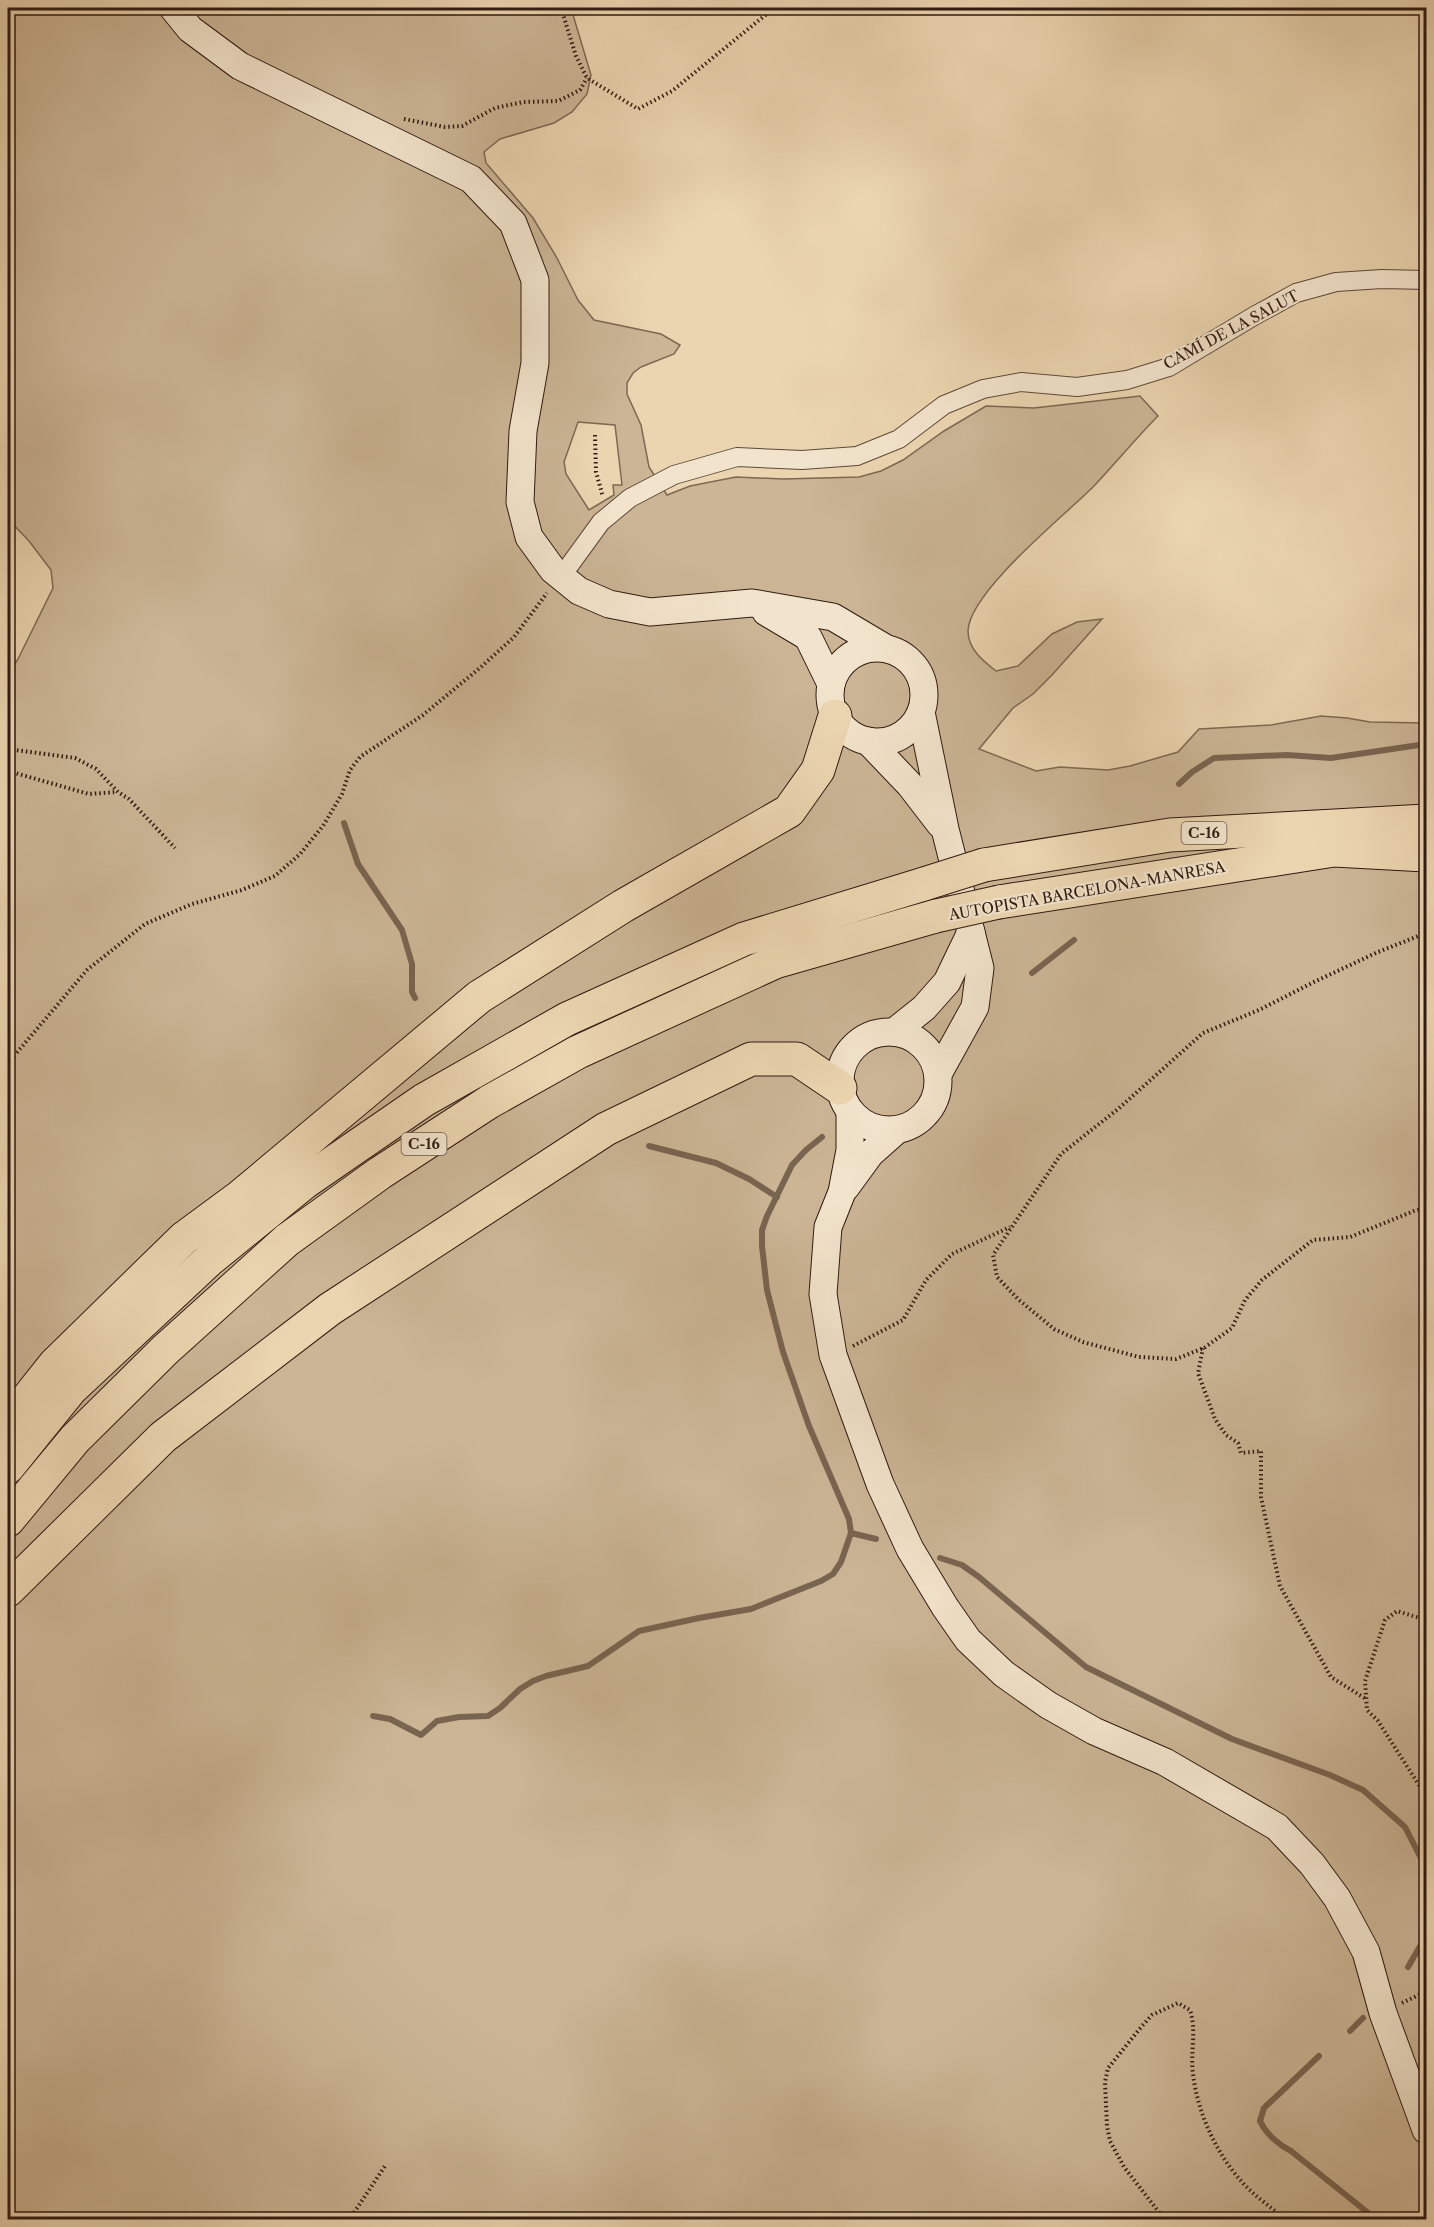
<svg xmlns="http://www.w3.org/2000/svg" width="1434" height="2227" font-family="'Libre Caslon Text',serif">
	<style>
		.green { fill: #cbb595; stroke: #7d6853; stroke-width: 1.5; fill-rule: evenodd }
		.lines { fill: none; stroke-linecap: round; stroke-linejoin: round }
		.stream { stroke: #796450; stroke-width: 6 }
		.street-casing { stroke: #5e4939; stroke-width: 20 }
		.secondary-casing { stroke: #2f1a11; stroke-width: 29 }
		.highway-casing { stroke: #2f1a11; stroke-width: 35 }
		.path { stroke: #2f1a11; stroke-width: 4; stroke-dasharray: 1.5 3; stroke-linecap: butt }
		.street { stroke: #f2e4cc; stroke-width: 18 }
		.secondary { stroke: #f2e4cc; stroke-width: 27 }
		.highway { stroke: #ebd5b0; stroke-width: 33 }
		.highway-bridge-casing { stroke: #2f1a11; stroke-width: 35; stroke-linecap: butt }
		.highway-bridge { stroke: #ebd5b0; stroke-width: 33 }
		.labels { text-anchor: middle; stroke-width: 4.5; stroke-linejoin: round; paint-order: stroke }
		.shield { fill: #f2e4cc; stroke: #6a5749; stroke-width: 1.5 }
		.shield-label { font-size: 14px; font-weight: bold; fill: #2f1a11 }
		.street-label { font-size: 15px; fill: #2f1a11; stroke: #f2e4cc }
	</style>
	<rect width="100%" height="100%" fill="#ebd5b0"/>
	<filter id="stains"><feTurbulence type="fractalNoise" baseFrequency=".00333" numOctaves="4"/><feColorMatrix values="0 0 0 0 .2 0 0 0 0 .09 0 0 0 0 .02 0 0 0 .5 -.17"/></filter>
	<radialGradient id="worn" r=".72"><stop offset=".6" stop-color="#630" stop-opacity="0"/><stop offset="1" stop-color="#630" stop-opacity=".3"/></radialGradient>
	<path class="green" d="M8 8H571L591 75 587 94 572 112 554 123 500 139 484 152 486 163 533 218 557 258 578 300 594 320 661 334 680 345 674 354 641 367 633 373 627 383V394L641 425 649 467 667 495 690 486 736 477 783 479 859 477 881 471 903 460 944 431 986 406 1034 408 1140 396 1158 416C1136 438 1115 464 1093 487 1064 516 969 592 968 631 968 649 983 661 996 671L1018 666 1052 634 1077 622 1102 619 1052 675 1033 694 1013 708 979 749 1036 771 1060 767 1108 770 1130 766 1178 752 1199 729 1271 725 1321 716 1347 718 1370 722 1426 723V2219H8V675L18 659 53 588 51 570 29 541 8 519ZM578 422 615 425 622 485H613L614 495 589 510 566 474 564 462Z"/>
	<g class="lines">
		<g class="stream">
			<path d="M1179 784 1192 772 1214 758 1287 755 1331 758 1426 744"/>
			<path d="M344 823 358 864 402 930 412 964V992L415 998"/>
			<path d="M1032 973 1074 940"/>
			<path d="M649 1146 716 1163 749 1179 777 1197"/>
			<path d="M851 1533 876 1539"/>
			<path d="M940 1558 962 1565 979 1577 1086 1667 1232 1739 1330 1775 1363 1790 1405 1827 1426 1868"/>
			<path d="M373 1716 390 1719 421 1735 437 1721 459 1717 488 1716 500 1708 520 1689 533 1681 546 1676 588 1666 639 1631 699 1618 751 1609 821 1581 833 1574 841 1562 851 1533 849 1519 809 1426 783 1352 767 1290 762 1246V1230L767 1216 792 1165 806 1150 822 1137"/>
			<path d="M1408 1967 1426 1936"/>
			<path d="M1350 2031 1363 2018"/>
			<path d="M1319 2056 1264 2108 1260 2121C1266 2134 1279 2145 1291 2151L1377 2220"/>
		</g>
		<defs>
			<path id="street" d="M561 577 601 522 630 498 674 475 737 457 802 460 857 456 899 439 944 405 983 389 1021 382 1077 387 1127 380 1169 367 1254 316 1296 293 1336 282 1382 279 1426 280"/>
			<g id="secondary">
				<path d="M173 8 190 29 240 66 471 179 513 223 535 280V363L523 431 520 502 529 537 553 570 579 591 609 604 650 612 752 603 833 617 887 649"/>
				<path d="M766 612 808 637 831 684"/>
				<circle cx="877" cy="695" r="47"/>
				<path d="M921 712 945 829 980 968 975 1007 938 1074"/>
				<path d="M868 741 910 785 940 824"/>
				<circle cx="889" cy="1081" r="49"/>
				<path d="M894 1032 924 1008 947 982 971 932"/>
				<path d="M850 1112V1150L842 1192 828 1227 823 1294 833 1355 880 1484 910 1549 945 1607 968 1640 1004 1674 1048 1705 1094 1731 1165 1762 1277 1827 1312 1864 1337 1898 1366 1952 1383 2013 1426 2130"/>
				<path d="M846 1187 870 1154 897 1130"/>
			</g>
			<g id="highway">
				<path d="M984 865 1170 835 1426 821"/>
				<path d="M999 902 1334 850 1426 855"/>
				<path d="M8 1423 55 1364 184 1238 241 1196 479 997 623 906 789 811 818 770 835 716"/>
				<path d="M8 1467 71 1389 209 1260 305 1182 424 1100 567 1019 744 939 924 884"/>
				<path d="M8 1520 75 1439 165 1350 287 1240 380 1173 489 1102 578 1052 775 962 936 916"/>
				<path d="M8 1590 163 1437 330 1309 606 1129 751 1059H797L840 1088"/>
			</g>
		</defs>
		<use href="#street" class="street-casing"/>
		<use href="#secondary" class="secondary-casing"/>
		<use href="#highway" class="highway-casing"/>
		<g class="path">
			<path d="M561 8 576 56 587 78 638 109 672 91 774 8"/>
			<path d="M8 21 16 8"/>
			<path d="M404 119 445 127 462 126 495 108 523 102 558 101 580 90 587 78"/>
			<path d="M595 435 596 472 603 497"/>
			<path d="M8 749 75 758 96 769 118 792 129 799 175 848"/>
			<path d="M8 771 89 794 117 792"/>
			<path d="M1426 933 1378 952 1314 982 1259 1010 1203 1033 1118 1109 1061 1154 993 1255 997 1277 1019 1300 1054 1329 1083 1342 1139 1357 1176 1359 1204 1348 1232 1328 1245 1300 1262 1280 1313 1240 1350 1237 1414 1211 1426 1208"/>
			<path d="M8 1063 87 970 145 924 192 904 242 890 275 876 300 854 323 826 342 794 350 770 360 757 423 715 481 667 514 637 547 593"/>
			<path d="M853 1346 903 1320 926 1280 952 1254 1010 1227"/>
			<path d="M1203 1348 1198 1373 1215 1419 1226 1435 1238 1443 1241 1453 1261 1451V1497L1280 1586 1331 1677 1366 1699"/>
			<path d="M1426 1620 1397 1611 1385 1620 1365 1681 1367 1710 1378 1721 1426 1796"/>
			<path d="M1402 2003 1423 1993 1426 1988"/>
			<path d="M349 2220 385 2166"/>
			<path d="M1165 2220 1124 2167 1110 2141 1107 2126 1105 2082 1108 2068 1142 2026 1152 2015 1178 2003 1190 2010C1197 2031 1190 2052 1193 2074 1198 2117 1221 2164 1253 2193 1263 2202 1275 2210 1285 2220"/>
		</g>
		<use href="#street" class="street"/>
		<use href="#secondary" class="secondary"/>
		<use href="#highway" class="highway"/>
		<defs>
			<g id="highway-bridge">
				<path d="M924 884 984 865"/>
				<path d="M936 916 999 902"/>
			</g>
		</defs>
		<use href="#highway-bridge" class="highway-bridge-casing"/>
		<use href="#highway-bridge" class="highway-bridge"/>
	</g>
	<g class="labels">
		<g class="shield">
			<rect x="1181.5" y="822" width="45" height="22" rx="4.5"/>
			<rect x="401.5" y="1133" width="45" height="22" rx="4.5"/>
		</g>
		<g class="shield-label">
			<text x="1204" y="838">C-16</text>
			<text x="424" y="1149">C-16</text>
		</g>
		<g class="street-label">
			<text transform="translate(1231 330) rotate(-28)" y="5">CAMÍ DE LA SALUT</text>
			<text transform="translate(1087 891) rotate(-10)" y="5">AUTOPISTA BARCELONA-MANRESA</text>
		</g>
	</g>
	<rect width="1434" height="2227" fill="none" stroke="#ebd5b0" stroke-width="30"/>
	<rect x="9" y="9" width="1416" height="2209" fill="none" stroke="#2f1a11" stroke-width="3"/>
	<rect x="15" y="15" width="1404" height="2197" fill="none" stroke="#2f1a11" stroke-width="1.5"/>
	<rect width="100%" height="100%" filter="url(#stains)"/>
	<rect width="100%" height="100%" fill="url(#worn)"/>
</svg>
